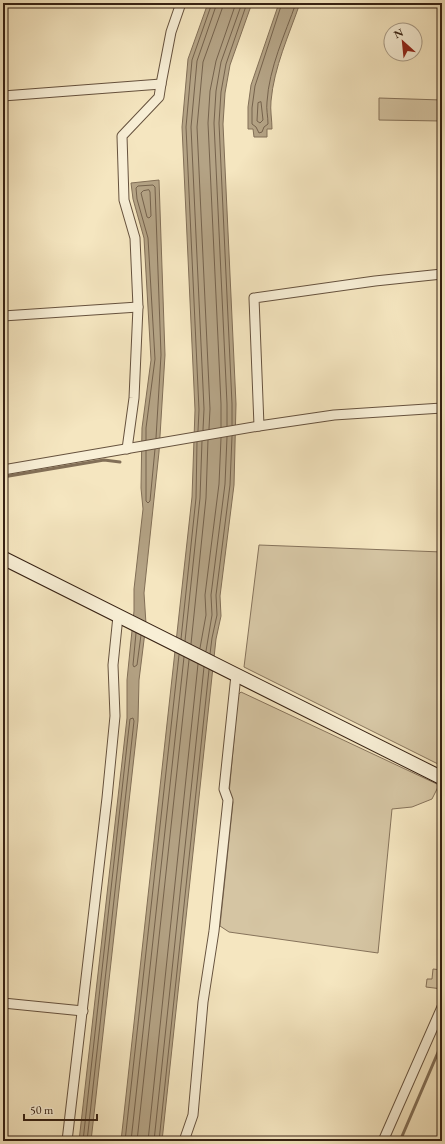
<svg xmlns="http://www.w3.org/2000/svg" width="445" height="1144" font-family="'EB Garamond',serif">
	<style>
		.green { fill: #d5c5a3; stroke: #86735b }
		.water { fill: #b4a385; stroke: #826f57 }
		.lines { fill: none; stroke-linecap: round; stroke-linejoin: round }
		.shore { stroke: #75624c; stroke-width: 1 }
		.stream { stroke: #826f57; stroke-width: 3 }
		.street-casing { stroke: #66523e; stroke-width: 11 }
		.secondary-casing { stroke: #362113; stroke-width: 15 }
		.street { stroke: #f8efd6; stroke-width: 9 }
		.secondary { stroke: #f8efd6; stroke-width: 13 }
	</style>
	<rect width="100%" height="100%" fill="#f5e6c0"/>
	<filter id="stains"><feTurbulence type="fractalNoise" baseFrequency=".005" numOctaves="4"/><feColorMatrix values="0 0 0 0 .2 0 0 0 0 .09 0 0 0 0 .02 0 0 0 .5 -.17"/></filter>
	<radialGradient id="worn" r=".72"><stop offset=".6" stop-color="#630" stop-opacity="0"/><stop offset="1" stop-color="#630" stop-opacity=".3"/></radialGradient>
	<g class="green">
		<path d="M379 98 442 100V121L379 120Z"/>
		<path d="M259 545 442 552V766L244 667Z"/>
		<path d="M241 692 439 785 432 799 412 807 392 809 378 953 229 932 220 926 233 802 229 794 238 695Z"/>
		<path d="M433 969 442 970V989L426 987 427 979H432Z"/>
	</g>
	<g class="water">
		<path d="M208 3H252L230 65 225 93 223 124 236 404 234 485 220 596 221 616 216 639 162 1141H121L192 497 195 410 182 127 188 59Z"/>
		<path d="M279 3H300C289 35 274 67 271 101 270 110 272 120 272 129H267V137H254L253 129H248V107L251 85Z"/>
		<path d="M159 180 165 355 159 452 144 593 146 624 139 680 138 721 91 1141H79L127 718V680L134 611V589L143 509 141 488 142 428 151 360 144 238 133 199 131 183Z"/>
	</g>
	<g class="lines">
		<g class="shore">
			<path d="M282 3 255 86 252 108V124L256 127 259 133 262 132 264 127 268 124C268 116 266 109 267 102 269 68 285 34 296 3"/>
			<path d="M261 102 263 120 260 123 257 121 258 103Z"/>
			<path d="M149 190 150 192 151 216 149 218 147 217 141 193 143 191Z"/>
			<path d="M232 425V404L219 123 221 92 226 64 247 3"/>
			<path d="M227 426V404L214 123 216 91 221 62 242 3"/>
			<path d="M221 427V404L208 123 210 91 216 61 236 3"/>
			<path d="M209 429 210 409 197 127 203 62 222 9 223 3"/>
			<path d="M203 430 204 409 191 127 197 61 217 3"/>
			<path d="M198 431 199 410 186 127 192 60 212 3"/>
			<path d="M146 440V428L155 359 148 238 137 199 136 188 138 186 153 185 155 187 161 355 156 438"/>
			<path d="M146 451V501L148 503 150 501 155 449"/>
			<path d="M136 633 133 665 134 667 137 665 141 635"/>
			<path d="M181 639 196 498 197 442"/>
			<path d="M185 641 200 498 202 441"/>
			<path d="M191 644 206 498 208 440"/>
			<path d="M200 648 206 615 205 595 219 484 221 438"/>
			<path d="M206 651 212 615 211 595 225 484 227 437"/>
			<path d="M210 654 212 638 217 615 216 595 230 485 232 436"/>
			<path d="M83 1141 128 736 130 719 133 718 134 721 87 1141"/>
			<path d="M125 1141 179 655"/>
			<path d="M131 1141 184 657"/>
			<path d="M137 1141 189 660"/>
			<path d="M148 1141 198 664"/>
			<path d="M154 1141 204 667"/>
			<path d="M159 1141 209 670"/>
		</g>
		<g class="stream">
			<path d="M3 477 104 460 120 462"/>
			<path d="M400 1141 442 1043"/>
		</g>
		<defs>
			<g id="street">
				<path d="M3 96 161 84"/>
				<path d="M3 316 138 307"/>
				<path d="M259 426 254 298 375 281 442 274"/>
				<path d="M127 449 134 398 138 307 135 238 124 200 122 136 159 97 161 84 171 32 181 3"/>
				<path d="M3 470 259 426 334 415 442 408"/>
				<path d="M3 1003 83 1011"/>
				<path d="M67 1141 107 798 115 716 113 665 118 616"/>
				<path d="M184 1141 193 1115 203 1002 214 931 228 800 224 789 236 675"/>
				<path d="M383 1141 442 1007"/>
			</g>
			<path id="secondary" d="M3 558 442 778"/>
		</defs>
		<use href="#street" class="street-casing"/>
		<use href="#secondary" class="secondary-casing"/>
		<use href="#street" class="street"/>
		<use href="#secondary" class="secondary"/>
	</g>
	<rect width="445" height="1144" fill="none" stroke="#f5e6c0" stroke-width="16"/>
	<rect x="4" y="4" width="437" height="1136" fill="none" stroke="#362113" stroke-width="2"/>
	<rect x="8" y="8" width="429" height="1128" fill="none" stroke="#362113"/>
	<g transform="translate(403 42) rotate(333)"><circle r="19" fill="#f8efd6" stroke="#aa9d88"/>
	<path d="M0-3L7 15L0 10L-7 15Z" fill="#8f2418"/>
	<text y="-6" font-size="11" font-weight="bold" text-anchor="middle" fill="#362113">N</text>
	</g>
	<path d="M24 1114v6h73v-6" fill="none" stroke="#362113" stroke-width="2"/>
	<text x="30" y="1114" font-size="12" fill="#362113" stroke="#f8efd6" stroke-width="3" paint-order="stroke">50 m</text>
	<rect width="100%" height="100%" filter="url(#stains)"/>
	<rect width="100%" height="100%" fill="url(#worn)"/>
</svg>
